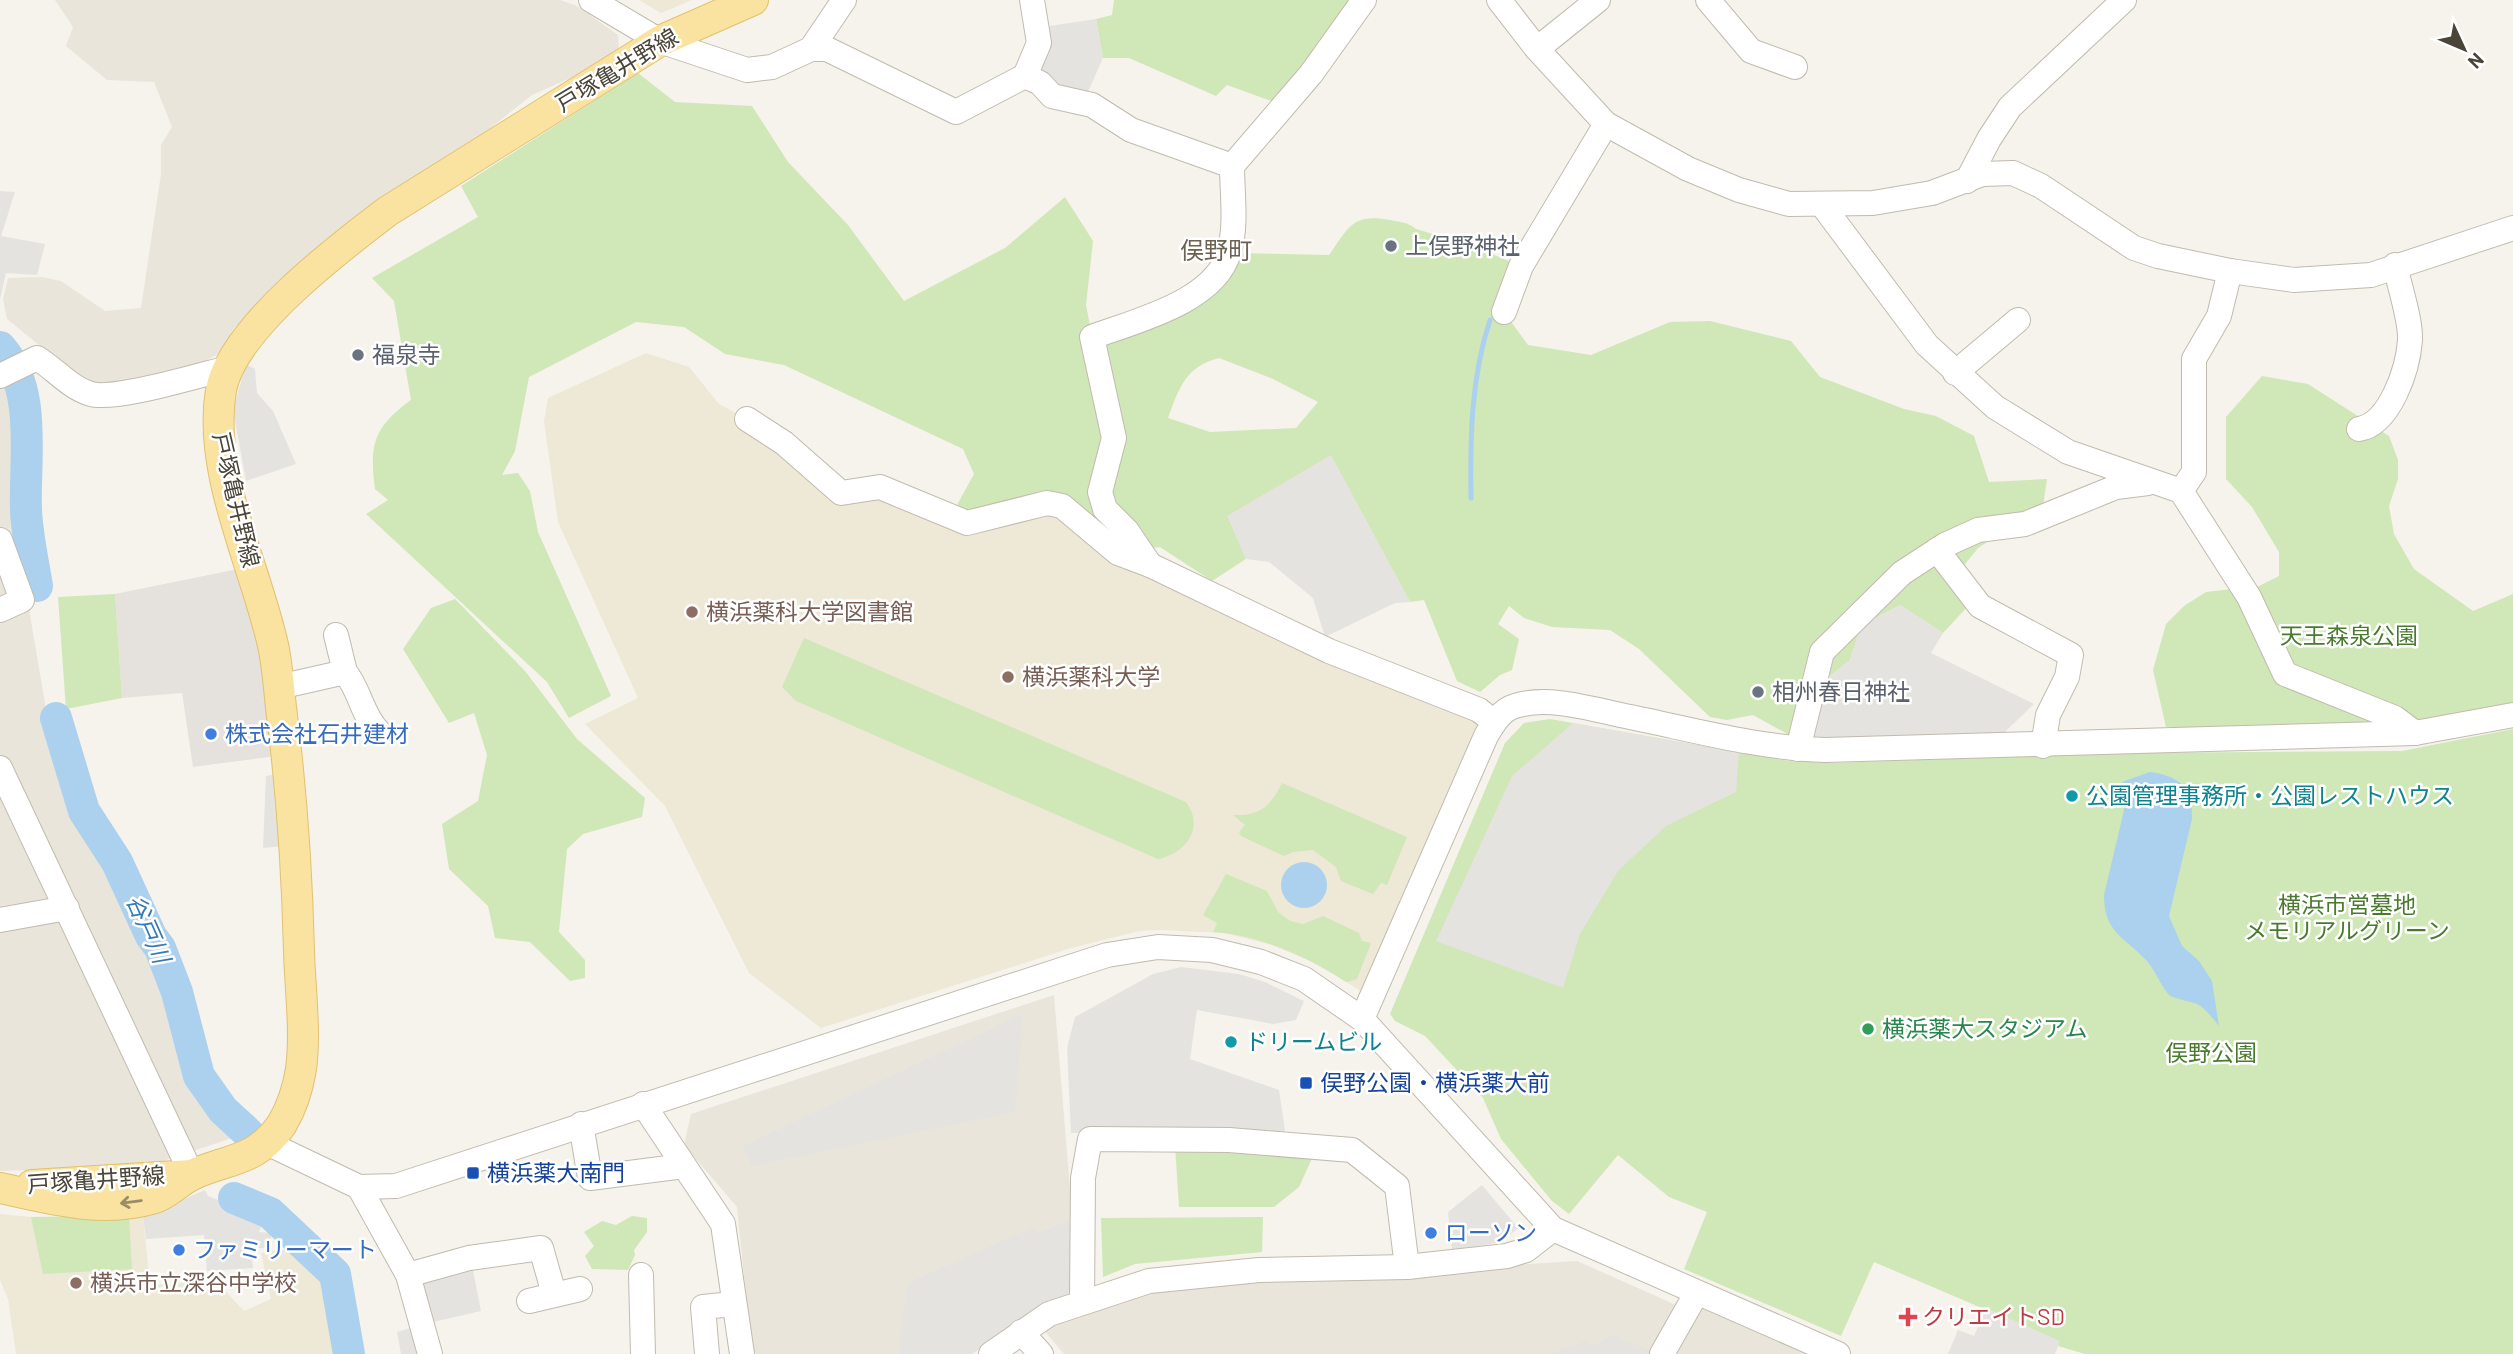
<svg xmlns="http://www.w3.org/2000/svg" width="2513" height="1354" font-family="Barlow,'Noto Sans JP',sans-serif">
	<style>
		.residential { fill: #e9e5da }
		.industrial { fill: #e5e2dd }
		.education { fill: #eee8d7 }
		.green { fill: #d0e7b7; fill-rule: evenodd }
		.parking { fill: #e4e3e0 }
		.water { fill: #acd1ee }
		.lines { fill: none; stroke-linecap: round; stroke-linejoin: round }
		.stream { stroke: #acd1ee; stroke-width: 5 }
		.river { stroke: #acd1ee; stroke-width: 32 }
		.minor-casing { stroke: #c1bbae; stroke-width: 26 }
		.major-casing { stroke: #e0c16f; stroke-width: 32 }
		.minor { stroke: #fff; stroke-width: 24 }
		.major { stroke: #fae3a0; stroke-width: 30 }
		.oneway { stroke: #998c67 }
		.worship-dot { fill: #6b7280; stroke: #fff; stroke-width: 2.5 }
		.education-dot { fill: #8d6e63; stroke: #fff; stroke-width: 2.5 }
		.shop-dot { fill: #3f7fe0; stroke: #fff; stroke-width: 2.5 }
		.culture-dot { fill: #0f9aa8; stroke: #fff; stroke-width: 2.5 }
		.leisure-dot { fill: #2e9e5b; stroke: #fff; stroke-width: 2.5 }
		.transit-dot { fill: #1a4fb4; stroke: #fff; stroke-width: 2.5 }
		.health-dot { fill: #e0444e; stroke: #fff; stroke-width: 2.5 }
		.labels { text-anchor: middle; stroke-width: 5; stroke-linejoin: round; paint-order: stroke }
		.street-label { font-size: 23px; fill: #4a4439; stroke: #fff }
		.worship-label { font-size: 23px; fill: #5b616d; stroke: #fff; text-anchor: start }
		.education-label { font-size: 23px; fill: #785e54; stroke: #fff; text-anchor: start }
		.park-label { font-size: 23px; fill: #497a2e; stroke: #fff }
		.shop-label { font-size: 23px; fill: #366cbe; stroke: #fff; text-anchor: start }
		.culture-label { font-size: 23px; fill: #0d838f; stroke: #fff; text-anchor: start }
		.leisure-label { font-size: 23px; fill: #27864d; stroke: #fff; text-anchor: start }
		.transit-label { font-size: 23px; fill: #164399; stroke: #fff; text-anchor: start }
		.health-label { font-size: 23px; fill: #be3a42; stroke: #fff; text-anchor: start }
		.neighbourhood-label { font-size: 24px; fill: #6c6251; stroke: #fff }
		.water-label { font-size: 24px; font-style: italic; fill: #357ab3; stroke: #fff }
	</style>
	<rect width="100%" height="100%" fill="#f5f3ec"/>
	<g class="residential">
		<path d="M55 0H560L577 6 618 35 619 50 575 76 532 95 469 145 295 272 234 328 220 353 203 362 92 388 7 319 3 299 8 278 42 277 61 281 105 311 141 308 161 174V145L172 127 154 82 107 80 66 46 73 27Z"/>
		<path d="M0 355 15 381 23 436 21 495 30 615 47 715 79 811 121 886 176 1019 194 1078 212 1110 238 1136 148 1166 0 1171Z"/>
		<path d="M1054 995 1080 1311 1152 1290 1211 1284 1577 1261 1676 1305 1649 1354H1064L1029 1313 972 1354H756L751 1346 737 1207 684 1145 691 1114Z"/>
		<path d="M1696 1294 1838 1354H1662Z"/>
	</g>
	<path class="industrial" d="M238 569 260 641 276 756 193 767 182 693 122 698 115 594Z"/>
	<g class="education">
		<path d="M639 0H692L661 13Z"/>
		<path d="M646 353 689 367 719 404 747 419 841 493 880 487 967 523 1062 506 1473 717 1483 726 1365 994 1322 966 1272 945 1224 933 1160 930 1139 931 1068 949 821 1028 749 973 665 806 585 724 638 698 558 522 544 421 548 398Z"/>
		<path d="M0 1214 31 1217 143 1216 150 1285 216 1281 244 1311 271 1299 261 1253 301 1246 321 1263 332 1301 339 1354H16L8 1299 0 1280Z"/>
	</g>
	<g class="green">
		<path d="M1114 0H1363L1285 106 1227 85 1216 96 1129 58H1103L1096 19 1112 15Z"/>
		<path d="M638 73 675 102 752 106 788 162 848 225 904 301 1005 248 1065 197 1093 241 1086 305 1092 336 1190 298 1229 253 1329 255C1349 227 1352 213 1390 220 1400 222 1408 222 1416 229L1470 245 1521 266 1504 312 1528 345 1591 355 1670 322 1710 321 1791 341 1820 377 1904 409 1936 416 1974 436 1989 482 2047 479 2043 506 1978 548 1954 578 1969 605 1943 633 1900 605 1861 626 1850 660 1825 680 1817 727 1800 741 1753 715 1727 720 1710 717 1639 649 1610 630 1552 627 1524 618 1509 606 1498 624 1519 639 1512 670 1500 675 1480 692 1457 681 1424 600 1410 602 1331 456 1228 516 1246 559 1212 581 1160 547 1118 553 1061 506 951 516 974 474 963 449 784 365 725 354 684 327 636 322 529 377 515 451 502 475 518 473 530 491 538 532 611 696 569 718 547 682 366 514 388 500 375 489C369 444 374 427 411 400L394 301 372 278 478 217 461 186ZM1219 358 1273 379 1318 402 1296 428 1210 432 1168 418C1179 388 1186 366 1219 358Z"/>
		<path d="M2262 376 2308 384 2389 436 2398 460V479L2389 506 2394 534 2414 569 2473 611 2513 594V703L2486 718 2420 731 2166 727 2153 670 2166 624 2184 606 2206 592 2259 586 2279 576V552L2252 507 2226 479V417Z"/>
		<path d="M115 594 122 698 66 709 58 597Z"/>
		<path d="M455 599 525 671 577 739 645 798 642 817 583 834 567 849 559 932 585 960V978L570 981 530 942 495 938 488 906 449 869 442 824 478 801 487 755 474 713 449 723 403 649 431 608Z"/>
		<path d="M804 638 1186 802C1205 828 1186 853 1158 859L796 701 782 687Z"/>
		<path d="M1550 719 1788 761 1833 763 2124 753 2402 751 2513 729V1354H2085L2058 1346 2059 1341 1874 1262 1841 1336 1684 1269 1707 1212 1669 1197 1618 1155 1569 1214 1552 1201 1501 1139 1483 1098 1425 1036 1395 1021 1390 1014 1505 743 1524 723Z"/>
		<path d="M1282 783 1407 837 1387 885 1381 883 1373 894 1341 881 1336 867 1313 850 1293 852 1284 856 1241 836 1239 832 1245 825 1233 815C1260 816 1270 807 1282 783Z"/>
		<path d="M1226 874 1267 891 1278 912 1290 921 1303 924 1323 916 1359 933 1362 941 1371 943 1357 979 1346 982C1308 957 1260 935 1213 932L1217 923 1203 915Z"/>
		<path d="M1175 1145 1314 1154 1299 1187 1274 1207H1179Z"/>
		<path d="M129 1216 132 1269 43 1274 31 1217Z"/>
		<path d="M632 1216 647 1218V1232L634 1250 635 1255 628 1270 592 1269 585 1256 594 1246 584 1232 602 1221 616 1225Z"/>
		<path d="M1263 1217 1262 1252 1135 1264 1103 1277 1101 1218Z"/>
	</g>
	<g class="parking">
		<path d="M1096 19 1103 58 1083 103 1040 83 1036 28Z"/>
		<path d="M0 191 15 192 1 236 45 244 37 275 6 273 0 299Z"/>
		<path d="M246 364 255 369 257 393 273 411 296 464 246 481 233 410Z"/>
		<path d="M1331 455 1410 602 1395 603 1325 637 1313 598 1269 562 1246 559 1227 516Z"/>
		<path d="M1900 605 1943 633 1931 653 2034 704 1989 747 1798 749 1817 727 1825 680 1850 660 1861 626Z"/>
		<path d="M1573 723 1739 753 1736 792 1666 826 1618 871 1580 934 1563 988 1436 941 1512 776Z"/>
		<path d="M277 774 283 846 263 848 266 776Z"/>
		<path d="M1181 967 1239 974 1265 982 1304 1001 1296 1020 1273 1024 1197 1010 1190 1059 1279 1090 1285 1131 1071 1133 1067 1048 1075 1017 1153 974Z"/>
		<path d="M1023 1014 1015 1112 752 1166 743 1146Z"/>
		<path d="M1482 1185 1518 1228 1502 1242 1452 1250 1448 1212Z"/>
		<path d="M205 1190 208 1196 265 1218 259 1232 271 1233V1247L251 1249 253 1268 207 1271 204 1235 146 1239 143 1216Z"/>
		<path d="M1069 1221 1083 1233 1082 1292 1029 1313 972 1354H899L906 1289 914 1280 1032 1228 1038 1233Z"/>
		<path d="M472 1265 481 1311 429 1323 418 1287 426 1278Z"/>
		<path d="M1986 1308 2060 1341 2055 1354H1948L1958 1330 1974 1336Z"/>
		<path d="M411 1328 420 1354H401L397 1332Z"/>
		<path d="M1616 1335 1620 1340 1651 1350 1649 1354H1552L1587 1340 1590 1346Z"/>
	</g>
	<g class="water">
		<path d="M2150 772C2180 776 2193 788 2192 819L2169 916 2182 946 2199 961 2212 981 2219 1026C2196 997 2201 1007 2170 996 2160 985 2156 971 2146 960 2123 936 2104 932 2104 895L2129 789 2122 782Z"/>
		<circle cx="1304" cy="885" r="23"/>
	</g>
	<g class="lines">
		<path class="stream" d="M1471 498C1470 439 1471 377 1490 320"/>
		<g class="river">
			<path d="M0 347C38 389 24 460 26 510 27 535 33 561 37 586"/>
			<path d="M56 718 84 811 117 862 151 936 160 948 177 992 199 1076 223 1110 248 1133"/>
			<path d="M234 1198 270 1213 335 1274 349 1354"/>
		</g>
		<defs>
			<g id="minor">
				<path d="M591 0 660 41 747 70 772 67 811 49 844 0"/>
				<path d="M1499 0 1537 49 1606 124 1688 169 1739 190 1789 204 1873 203 1932 193 1982 174 2013 173 2041 186 2134 248 2158 256 2230 271 2294 280 2371 275 2513 228"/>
				<path d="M1708 0 1751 51 1795 67"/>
				<path d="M811 49H827L956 112 1025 76 1039 43 1032 0"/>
				<path d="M1537 49 1598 0"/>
				<path d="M1025 76 1040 83 1052 96 1092 105 1131 130 1232 166C1232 193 1237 226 1229 252 1215 302 1135 321 1092 337L1114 438 1100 492 1105 509 1127 531 1150 565"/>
				<path d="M1232 166 1311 74 1364 0"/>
				<path d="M1967 181 1989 139 2010 107 2124 0"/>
				<path d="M1823 206 1927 345 1995 407 2068 452 2181 491 2249 597 2285 674 2395 718 2415 733"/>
				<path d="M1504 312 1521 266 1606 124"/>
				<path d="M1955 373 2018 320"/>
				<path d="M0 376 37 358C55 369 70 388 91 394 115 401 200 375 228 368"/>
				<path d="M747 419 784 443 841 493 880 487 967 523 1047 503 1062 506 1118 553 1150 565 1329 651 1479 710 1494 722"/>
				<path d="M2359 429C2390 424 2408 369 2410 340 2411 320 2399 285 2395 265"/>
				<path d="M2181 491 2194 472V359L2219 316 2230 271"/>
				<path d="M0 540 22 600 0 610"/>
				<path d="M1937 550 1980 606 2071 655 2067 677 2048 715 2043 746"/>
				<path d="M345 672C360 690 362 715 378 731"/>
				<path d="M279 687 345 672 336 635"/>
				<path d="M1798 749 1822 652 1902 573 1945 545 1978 530 2025 524 2116 487 2148 483"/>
				<path d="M0 768 192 1175"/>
				<path d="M0 920 67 908"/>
				<path d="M1362 1019 1486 736C1493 724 1501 710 1515 706 1551 695 1594 710 1630 717 1694 730 1759 748 1825 750L2415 733 2513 715"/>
				<path d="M643 1104 723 1224 742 1354"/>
				<path d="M581 1124 590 1178 684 1166"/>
				<path d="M267 1143 359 1187 396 1186 1107 955 1158 947 1212 950 1261 962 1304 979 1362 1019 1553 1229 1838 1354"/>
				<path d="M359 1187 408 1275 430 1354"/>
				<path d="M408 1275 469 1258 541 1248 554 1294"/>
				<path d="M641 1275 643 1354"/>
				<path d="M529 1301 580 1289"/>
				<path d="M1082 1302 1083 1178 1090 1139 1229 1140 1352 1150 1397 1186 1407 1267"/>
				<path d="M1021 1332 1041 1354"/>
				<path d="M707 1354 703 1307 733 1304"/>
				<path d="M991 1354 1049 1314 1149 1281 1259 1270 1407 1267 1507 1256 1526 1250 1553 1229"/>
				<path d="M1662 1354 1696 1294"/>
			</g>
			<g id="major">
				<path d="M32 1185 192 1175"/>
				<path d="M0 1188C51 1199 103 1214 155 1198 169 1193 180 1180 194 1174 231 1158 257 1161 282 1124 292 1107 298 1088 301 1069 306 1031 300 989 299 951 297 872 292 795 282 716 279 692 278 668 273 645 255 565 207 472 221 390 232 329 339 248 388 211L660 41 753 0"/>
			</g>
		</defs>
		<use href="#minor" class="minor-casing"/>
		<use href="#major" class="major-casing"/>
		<use href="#minor" class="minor"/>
		<use href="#major" class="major"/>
	</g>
	<defs><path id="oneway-shaft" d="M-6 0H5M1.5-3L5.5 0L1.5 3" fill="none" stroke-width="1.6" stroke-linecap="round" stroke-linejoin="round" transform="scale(1.75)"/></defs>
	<use class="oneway" href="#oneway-shaft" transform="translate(131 1202) rotate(172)"/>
	<g class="worship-dot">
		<circle cx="1391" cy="246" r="7"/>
		<circle cx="358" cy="355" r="7"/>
		<circle cx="1758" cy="692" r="7"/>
	</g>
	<g class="education-dot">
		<circle cx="692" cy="612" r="7"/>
		<circle cx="1008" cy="677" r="7"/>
		<circle cx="76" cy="1283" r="7"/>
	</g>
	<g class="shop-dot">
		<circle cx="211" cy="734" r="7"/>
		<circle cx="1431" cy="1233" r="7"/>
		<circle cx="179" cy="1250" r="7"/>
	</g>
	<g class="culture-dot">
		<circle cx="2072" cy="796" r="7"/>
		<circle cx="1231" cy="1042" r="7"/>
	</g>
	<circle class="leisure-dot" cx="1868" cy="1029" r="7"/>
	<g class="transit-dot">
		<rect x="1299" y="1076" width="14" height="14" rx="3.5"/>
		<rect x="466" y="1166" width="14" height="14" rx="3.5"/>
	</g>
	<path class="health-dot" d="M1904.5 1306.5h7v7h7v7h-7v7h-7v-7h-7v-7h7z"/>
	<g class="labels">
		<g class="street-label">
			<text transform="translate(617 70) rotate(-31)" y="8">戸塚亀井野線</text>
			<text transform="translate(236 500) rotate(77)" y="8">戸塚亀井野線</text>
			<text transform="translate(96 1180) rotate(-4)" y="8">戸塚亀井野線</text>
		</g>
		<g class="worship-label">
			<text x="1405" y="254">上俣野神社</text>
			<text x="372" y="363">福泉寺</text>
			<text x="1772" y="700">相州春日神社</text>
		</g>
		<g class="education-label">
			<text x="706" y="620">横浜薬科大学図書館</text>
			<text x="1022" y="685">横浜薬科大学</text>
			<text x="90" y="1291">横浜市立深谷中学校</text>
		</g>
		<g class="park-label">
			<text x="2349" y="644">天王森泉公園</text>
			<text x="2347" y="913">横浜市営墓地<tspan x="2347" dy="26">メモリアルグリーン</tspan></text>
			<text x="2211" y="1061">俣野公園</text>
		</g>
		<g class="shop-label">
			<text x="225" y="742">株式会社石井建材</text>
			<text x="1445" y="1241">ローソン</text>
			<text x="193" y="1258">ファミリーマート</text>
		</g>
		<g class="culture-label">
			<text x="2086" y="804">公園管理事務所・公園レストハウス</text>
			<text x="1245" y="1050">ドリームビル</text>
		</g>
		<g class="leisure-label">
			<text x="1882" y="1037">横浜薬大スタジアム</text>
		</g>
		<g class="transit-label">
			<text x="1320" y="1091">俣野公園・横浜薬大前</text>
			<text x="487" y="1181">横浜薬大南門</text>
		</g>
		<g class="health-label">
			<text x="1922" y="1325">クリエイトSD</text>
		</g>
		<g class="neighbourhood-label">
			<text x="1216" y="259">俣野町</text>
		</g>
		<g class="water-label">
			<text transform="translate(148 929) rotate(66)" y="8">谷戸川</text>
		</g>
	</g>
	<g transform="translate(2464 49) rotate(134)" stroke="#ffffff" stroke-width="5" paint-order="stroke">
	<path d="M0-5L12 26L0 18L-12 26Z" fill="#4a4439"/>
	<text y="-10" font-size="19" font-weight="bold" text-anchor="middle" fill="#4a4439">N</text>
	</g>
</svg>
